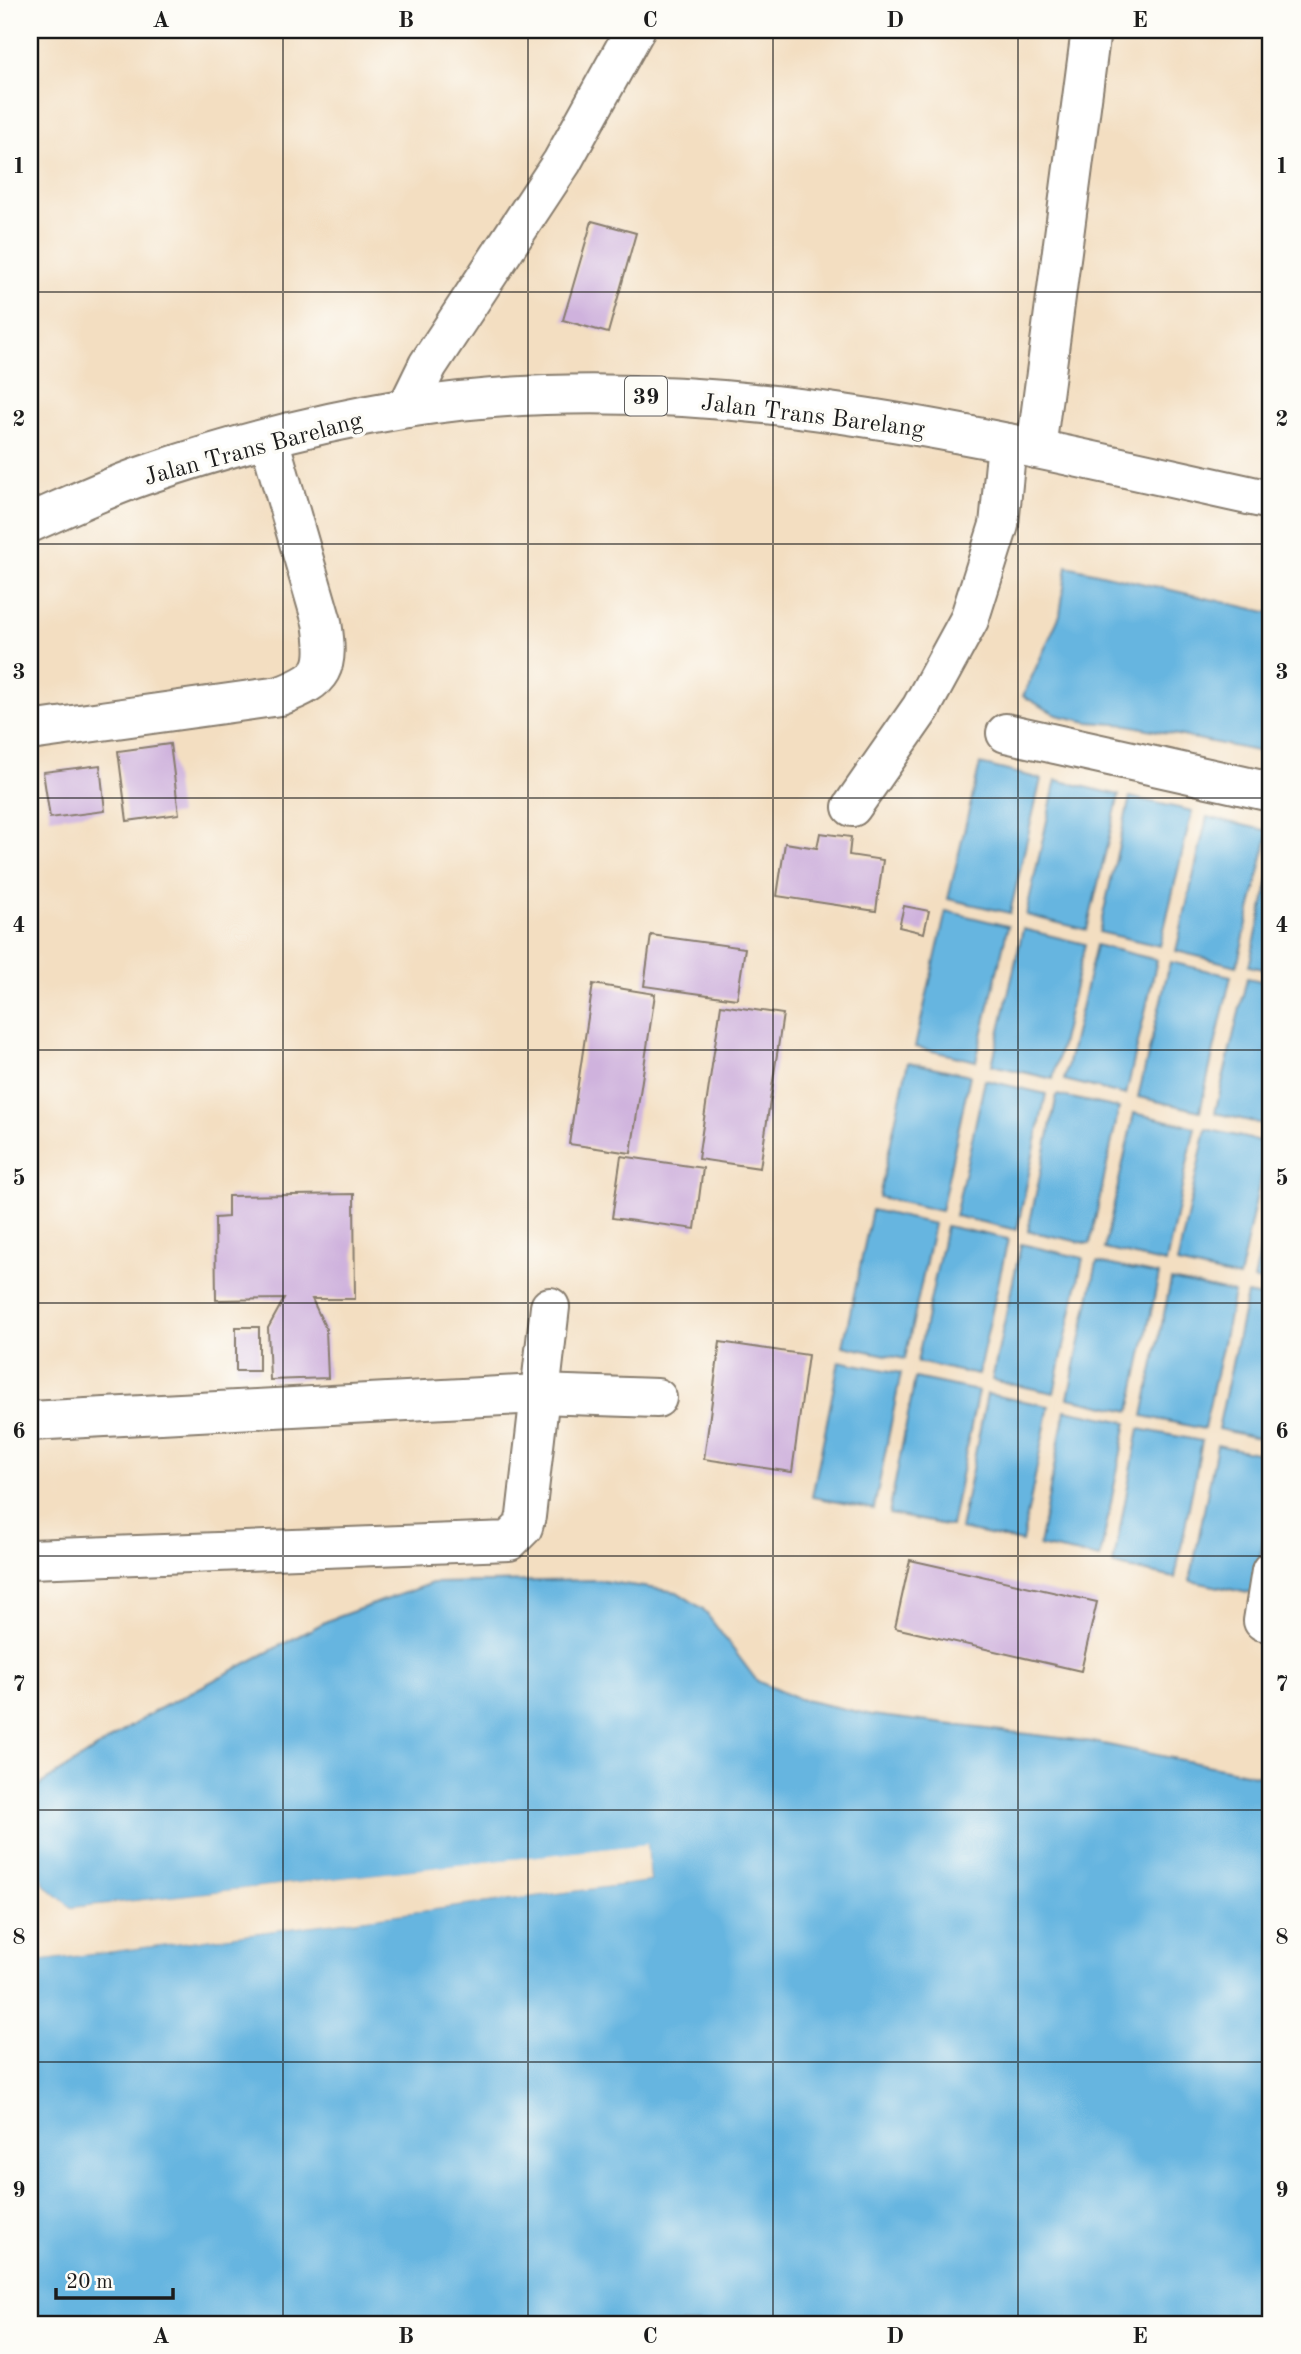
<svg xmlns="http://www.w3.org/2000/svg" width="1301" height="2354" font-family="'Old Standard TT',serif">
	<style>
		.water { fill: #66b5e0; stroke: #41687e; stroke-width: 2 }
		.pier { fill: #f3dec1 }
		.building { fill: #cfb2dd }
		.lines { fill: none; stroke-linecap: round; stroke-linejoin: round }
		.minor-casing { stroke: #887d6e; stroke-width: 42 }
		.highway-casing { stroke: #887d6e; stroke-width: 42 }
		.minor { stroke: #fff; stroke-width: 38 }
		.highway { stroke: #fff; stroke-width: 38 }
		.grid { fill: none; stroke: #1c1c1c; stroke-width: 2; stroke-opacity: 0.55 }
		.labels { text-anchor: middle; stroke-width: 7; stroke-linejoin: round; paint-order: stroke }
		.shield { fill: #fdfcf7; stroke: #605f5e; stroke-width: 2 }
		.shield-label { font-size: 23px; font-weight: bold; fill: #1c1c1c }
		.street-label { font-size: 24px; fill: #1c1c1c; stroke: #fdfcf7 }
		.neatline { fill: none; stroke: #1c1c1c; stroke-width: 2.5 }
		.grid-label { font-size: 23px; text-anchor: middle; font-weight: bold; fill: #1c1c1c }
	</style>
	<rect width="100%" height="100%" fill="#fdfcf7"/>
	<filter id="ink" filterUnits="userSpaceOnUse"><feTurbulence type="fractalNoise" baseFrequency=".0143" numOctaves="2"/><feDisplacementMap in="SourceGraphic" scale="14" xChannelSelector="R" yChannelSelector="G"/><feConvolveMatrix kernelMatrix="1 2 1 2 8 2 1 2 1" color-interpolation-filters="sRGB"/></filter>
	<filter id="wash" filterUnits="userSpaceOnUse"><feTurbulence type="fractalNoise" baseFrequency=".00686" numOctaves="4" result="noise"/><feDisplacementMap in="SourceGraphic" scale="28" xChannelSelector="R" yChannelSelector="G"/><feGaussianBlur stdDeviation="1.57" result="paint"/><feColorMatrix in="noise" values="0 0 0 0 0 0 0 0 0 0 0 0 0 0 0 0 0 1.4 0 .05"/><feComposite in="paint" operator="in"/></filter>
	<g filter="url(#wash)">
		<rect width="100%" height="100%" fill="#f3dec1"/>
		<g class="water">
			<path d="M1067 566 1271 613V754L1128 725 1088 722 1057 715 1023 696 1060 615Z"/>
			<path d="M980 764 1041 779 1010 913 948 899Z"/>
			<path d="M1056 780 1119 795 1087 930 1026 915Z"/>
			<path d="M1130 797 1192 811 1160 946 1099 932Z"/>
			<path d="M1207 817 1269 831 1237 966 1176 951Z"/>
			<path d="M1271 871V971L1249 966Z"/>
			<path d="M946 911 1008 926 976 1061 915 1047Z"/>
			<path d="M1023 929 1085 944 1053 1079 992 1065Z"/>
			<path d="M1096 945 1157 960 1126 1095 1064 1080Z"/>
			<path d="M1170 962 1231 976 1200 1111 1138 1097Z"/>
			<path d="M1247 978 1271 983V1126L1215 1113Z"/>
			<path d="M908 1062 970 1075 941 1211 879 1197Z"/>
			<path d="M985 1080 1046 1094 1017 1230 955 1216Z"/>
			<path d="M1057 1095 1119 1108 1090 1244 1028 1231Z"/>
			<path d="M1134 1113 1195 1127 1166 1263 1104 1249Z"/>
			<path d="M1206 1129 1268 1143 1239 1278 1177 1264Z"/>
			<path d="M1271 1201V1284L1254 1280Z"/>
			<path d="M872 1210 934 1224 905 1359 843 1346Z"/>
			<path d="M946 1226 1008 1239 978 1375 917 1362Z"/>
			<path d="M1021 1244 1083 1258 1054 1393 992 1380Z"/>
			<path d="M1097 1262 1159 1275 1130 1411 1068 1398Z"/>
			<path d="M1171 1280 1234 1293 1204 1429 1143 1416Z"/>
			<path d="M1247 1294 1271 1299V1441L1218 1429Z"/>
			<path d="M839 1361 901 1373 874 1509 812 1497Z"/>
			<path d="M915 1378 978 1391 951 1526 889 1514Z"/>
			<path d="M987 1394 1049 1406 1022 1542 960 1529Z"/>
			<path d="M1065 1410 1127 1422 1100 1558 1039 1546Z"/>
			<path d="M1139 1429 1202 1441 1175 1578 1113 1565Z"/>
			<path d="M1217 1445 1271 1456V1500L1253 1594 1190 1581Z"/>
			<path d="M596 1580 677 1592 703 1609 757 1681 795 1698 872 1715 1093 1742 1271 1778V2324H30V1962L650 1881 647 1845 71 1908 44 1885 30 1850V1791L153 1712 329 1620 432 1583Z"/>
		</g>
		<path class="pier" d="M647 1844 650 1881 30 1962V1958L647 1878 644 1848 71 1912 41 1887 30 1859V1850L44 1885 71 1908Z"/>
		<g id="blocks">
			<g class="building">
				<path d="M592 221 636 233 608 333 563 320Z"/>
				<path d="M170 744 179 814 127 821 118 751Z"/>
				<path d="M100 765 105 811 50 818 43 772Z"/>
				<path d="M820 833 851 837 849 855 883 860 876 911 777 896 785 843 817 848Z"/>
				<path d="M904 906 929 911 924 933 899 927Z"/>
				<path d="M651 935 745 948 737 999 644 986Z"/>
				<path d="M593 984 655 994 631 1153 569 1144Z"/>
				<path d="M721 1005 783 1014 760 1168 698 1159Z"/>
				<path d="M621 1156 703 1168 695 1229 612 1218Z"/>
				<path d="M354 1194 355 1299H312L326 1329 328 1378 270 1380 268 1328 284 1299 216 1300 215 1218 228 1217V1196Z"/>
				<rect x="236" y="1327" width="23" height="44"/>
				<path d="M720 1342 808 1355 792 1472 704 1459Z"/>
				<path d="M910 1560 1097 1602 1081 1671 895 1628Z"/>
			</g>
		</g>
	</g>
	<g filter="url(#ink)">
		<use href="#blocks" fill-opacity="0" stroke="#887d6e" stroke-width="2"/>
		<g class="lines">
			<defs>
				<g id="minor">
					<path d="M407 408 428 365 562 162 635 30"/>
					<path d="M1036 449 1091 30"/>
					<path d="M30 731 280 696C325 679 329 669 322 622L269 439"/>
					<path d="M1006 733 1271 792"/>
					<path d="M852 807 921 708 969 620 999 525 1007 443"/>
					<path d="M30 1421 539 1394 657 1398"/>
					<path d="M30 1559 509 1541 523 1527 526 1516 550 1307"/>
					<path d="M1263 1621 1271 1571"/>
				</g>
				<path id="highway" d="M30 523C69 506 108 487 148 474 229 446 322 422 407 408 697 362 990 439 1271 500"/>
			</defs>
			<use href="#minor" class="minor-casing"/>
			<use href="#highway" class="highway-casing"/>
			<use href="#minor" class="minor"/>
			<use href="#highway" class="highway"/>
		</g>
	</g>
	<path class="grid" d="M283 30V2324M528 30V2324M773 30V2324M1018 30V2324M30 292H1271M30 544H1271M30 798H1271M30 1050H1271M30 1303H1271M30 1556H1271M30 1810H1271M30 2062H1271"/>
	<g class="labels">
		<rect class="shield" x="625" y="376.5" width="42" height="39" rx="5"/>
		<g class="shield-label">
			<text x="646" y="404">39</text>
		</g>
		<g class="street-label">
			<text transform="translate(813 415) rotate(7)" y="8">Jalan Trans Barelang</text>
			<text transform="translate(253 448) rotate(-15)" y="8">Jalan Trans Barelang</text>
		</g>
	</g>
	<rect width="1301" height="2354" fill="none" stroke="#fdfcf7" stroke-width="77"/>
	<path d="M56 2288v10h117v-10" fill="none" stroke="#1c1c1c" stroke-width="3.5"/>
	<text x="66" y="2288" font-size="21" fill="#1c1c1c" stroke="#fdfcf7" stroke-width="5" paint-order="stroke">20 m</text>
	<rect x="38" y="38" width="1224" height="2278" class="neatline"/>
	<g class="grid-label">
		<text x="161" y="27">A</text>
		<text x="406" y="27">B</text>
		<text x="650" y="27">C</text>
		<text x="895" y="27">D</text>
		<text x="1140" y="27">E</text>
		<text x="19" y="173">1</text>
		<text x="1282" y="173">1</text>
		<text x="19" y="426">2</text>
		<text x="1282" y="426">2</text>
		<text x="19" y="679">3</text>
		<text x="1282" y="679">3</text>
		<text x="19" y="932">4</text>
		<text x="1282" y="932">4</text>
		<text x="19" y="1185">5</text>
		<text x="1282" y="1185">5</text>
		<text x="19" y="1438">6</text>
		<text x="1282" y="1438">6</text>
		<text x="19" y="1691">7</text>
		<text x="1282" y="1691">7</text>
		<text x="19" y="1944">8</text>
		<text x="1282" y="1944">8</text>
		<text x="19" y="2197">9</text>
		<text x="1282" y="2197">9</text>
		<text x="161" y="2343">A</text>
		<text x="406" y="2343">B</text>
		<text x="650" y="2343">C</text>
		<text x="895" y="2343">D</text>
		<text x="1140" y="2343">E</text>
	</g>
</svg>
